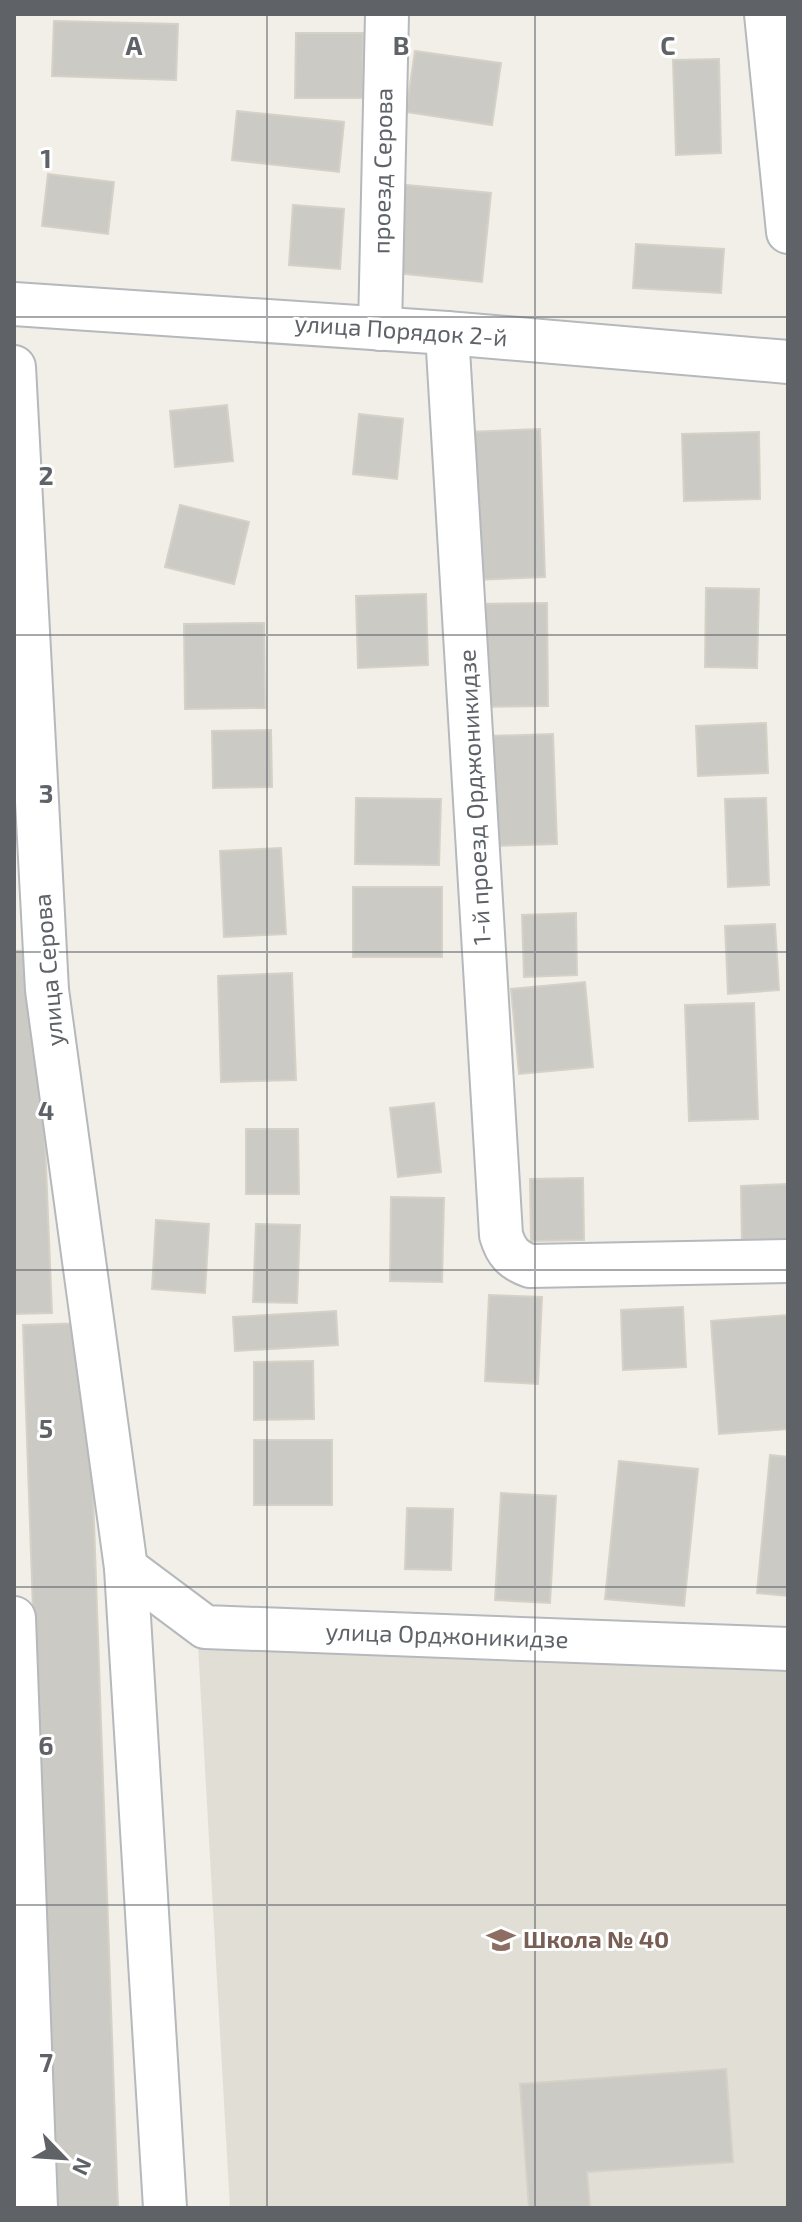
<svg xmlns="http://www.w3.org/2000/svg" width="802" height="2222" font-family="'Exo 2',sans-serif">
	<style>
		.education { fill: #e1ded6 }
		.building { fill: #cccac5; stroke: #d6d1c6; stroke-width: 2 }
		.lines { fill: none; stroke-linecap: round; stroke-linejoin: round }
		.minor-casing { stroke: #b5b8bc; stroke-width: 46 }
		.minor { stroke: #fff; stroke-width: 42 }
		.grid { fill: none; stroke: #5f6368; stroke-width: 2; stroke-opacity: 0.55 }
		.labels { text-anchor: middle; stroke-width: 6; stroke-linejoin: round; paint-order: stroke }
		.street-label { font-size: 24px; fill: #5f6368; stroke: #fff }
		.education-label { font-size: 24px; font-weight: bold; fill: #785e54; stroke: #fff; text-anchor: start }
		.grid-label { font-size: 26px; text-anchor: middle; font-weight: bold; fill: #5f6368; stroke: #fff; stroke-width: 6; stroke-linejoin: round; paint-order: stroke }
	</style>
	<rect width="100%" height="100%" fill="#f1efe8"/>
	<path class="education" d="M198 1646 788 1672V2208H230Z"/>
	<g class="building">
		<path d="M54 21 178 24 176 80 52 76Z"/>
		<path d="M296 33H363V98H295Z"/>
		<path d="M415 51 501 63 492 125 406 112Z"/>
		<path d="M719 59 721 153 676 155 673 60Z"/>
		<path d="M237 111 344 122 339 172 232 160Z"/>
		<path d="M48 174 114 182 108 234 42 226Z"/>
		<path d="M396 184 491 193 482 282 387 272Z"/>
		<path d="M293 205 344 209 340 269 289 265Z"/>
		<path d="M636 244 724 249 721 293 633 288Z"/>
		<path d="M227 405 233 461 175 467 170 411Z"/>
		<path d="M359 414 403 419 397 479 353 474Z"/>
		<path d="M540 429 545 577 473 580 468 432Z"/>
		<path d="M759 432 760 499 684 501 682 434Z"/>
		<path d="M180 505 249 522 234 584 165 567Z"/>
		<path d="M706 588 759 589 757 668 705 667Z"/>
		<path d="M426 594 428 665 358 668 356 596Z"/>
		<path d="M547 603 548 706 471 707 470 604Z"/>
		<path d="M264 623 265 708 185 709 184 624Z"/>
		<path d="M766 723 768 773 698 776 696 726Z"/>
		<path d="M271 730 272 787 213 788 212 731Z"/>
		<path d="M553 734 557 844 491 846 488 736Z"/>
		<path d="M356 798 441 799 439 865 355 864Z"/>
		<path d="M766 798 769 885 728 887 725 799Z"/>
		<path d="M281 848 286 934 224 937 220 851Z"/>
		<rect x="353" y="887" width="89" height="70"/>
		<path d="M576 913 577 975 524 977 522 915Z"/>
		<path d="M775 924 779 990 728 994 725 926Z"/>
		<path d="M37 950 52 1313 14 1314V951Z"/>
		<path d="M292 973 296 1080 221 1082 218 976Z"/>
		<path d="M585 982 593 1067 519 1074 511 989Z"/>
		<path d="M754 1003 758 1119 689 1121 685 1005Z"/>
		<path d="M434 1103 441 1172 398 1177 390 1108Z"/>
		<path d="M246 1129H298L299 1194H246Z"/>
		<path d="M583 1178 584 1240 531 1241 530 1179Z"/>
		<path d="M788 1184V1246L742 1247 741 1186Z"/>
		<path d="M391 1197 444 1198 442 1282 390 1281Z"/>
		<path d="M156 1220 209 1224 205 1293 152 1289Z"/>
		<path d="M256 1224 300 1225 297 1303 253 1302Z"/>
		<path d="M489 1295 542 1297 538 1384 485 1381Z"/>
		<path d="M683 1307 686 1367 623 1370 621 1310Z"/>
		<path d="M336 1311 338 1345 235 1351 233 1317Z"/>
		<path d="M788 1315V1429L719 1434 711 1321Z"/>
		<path d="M87 1323 118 2208H54L23 1325Z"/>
		<path d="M313 1361 314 1419 254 1420V1362Z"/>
		<rect x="254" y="1440" width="78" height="65"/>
		<path d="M770 1455 788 1457V1596L757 1593Z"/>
		<path d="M619 1461 698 1469 684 1606 605 1599Z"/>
		<path d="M501 1493 556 1496 550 1603 495 1600Z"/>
		<path d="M407 1508 453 1509 451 1570 405 1569Z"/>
		<path d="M726 2069 733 2162 587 2172 590 2208H529L520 2084Z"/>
	</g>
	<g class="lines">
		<defs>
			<g id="minor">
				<path d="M766 14 788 232"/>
				<path d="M14 304 447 333 788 362"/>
				<path d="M380 329 387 14"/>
				<path d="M447 333 501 1235C506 1252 513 1260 530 1266L788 1261"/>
				<path d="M14 367 47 990 126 1568 165 2208"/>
				<path d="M126 1568 205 1627 788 1649"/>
				<path d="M14 1618 36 2208"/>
			</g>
		</defs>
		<use href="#minor" class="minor-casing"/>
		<use href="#minor" class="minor"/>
	</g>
	<path class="grid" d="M267 14V2208M535 14V2208M14 317H788M14 635H788M14 952H788M14 1270H788M14 1587H788M14 1905H788"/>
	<defs>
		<symbol id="school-bare" viewBox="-9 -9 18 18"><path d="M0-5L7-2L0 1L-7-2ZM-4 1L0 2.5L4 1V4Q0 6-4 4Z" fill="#8d6e63" stroke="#fff" stroke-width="2.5" paint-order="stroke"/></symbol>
	</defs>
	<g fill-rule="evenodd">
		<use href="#school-bare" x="481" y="1920" width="40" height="40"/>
	</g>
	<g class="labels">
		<g class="street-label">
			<text transform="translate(383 171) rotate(-89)" y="8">проезд Серова</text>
			<text transform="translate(401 331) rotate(4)" y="8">улица Порядок 2-й</text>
			<text transform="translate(475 797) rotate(-93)" y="8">1-й проезд Орджоникидзе</text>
			<text transform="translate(49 970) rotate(-95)" y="8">улица Серова</text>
			<text transform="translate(447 1636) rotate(2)" y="8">улица Орджоникидзе</text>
		</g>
		<g class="education-label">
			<text x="523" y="1948">Школа № 40</text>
		</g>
	</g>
	<g class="grid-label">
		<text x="134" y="55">A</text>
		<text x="401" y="55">B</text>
		<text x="668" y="55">C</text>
		<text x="46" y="168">1</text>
		<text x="46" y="485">2</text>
		<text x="46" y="803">3</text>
		<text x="46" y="1120">4</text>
		<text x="46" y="1438">5</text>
		<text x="46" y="1755">6</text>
		<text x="46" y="2072">7</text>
	</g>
	<rect width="802" height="2222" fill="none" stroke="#5f6368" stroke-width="32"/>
	<g transform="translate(64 2158) rotate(115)" stroke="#ffffff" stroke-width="6" paint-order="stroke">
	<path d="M0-6L14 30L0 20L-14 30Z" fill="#5f6368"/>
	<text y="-12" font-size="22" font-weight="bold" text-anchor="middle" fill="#5f6368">N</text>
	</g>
</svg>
